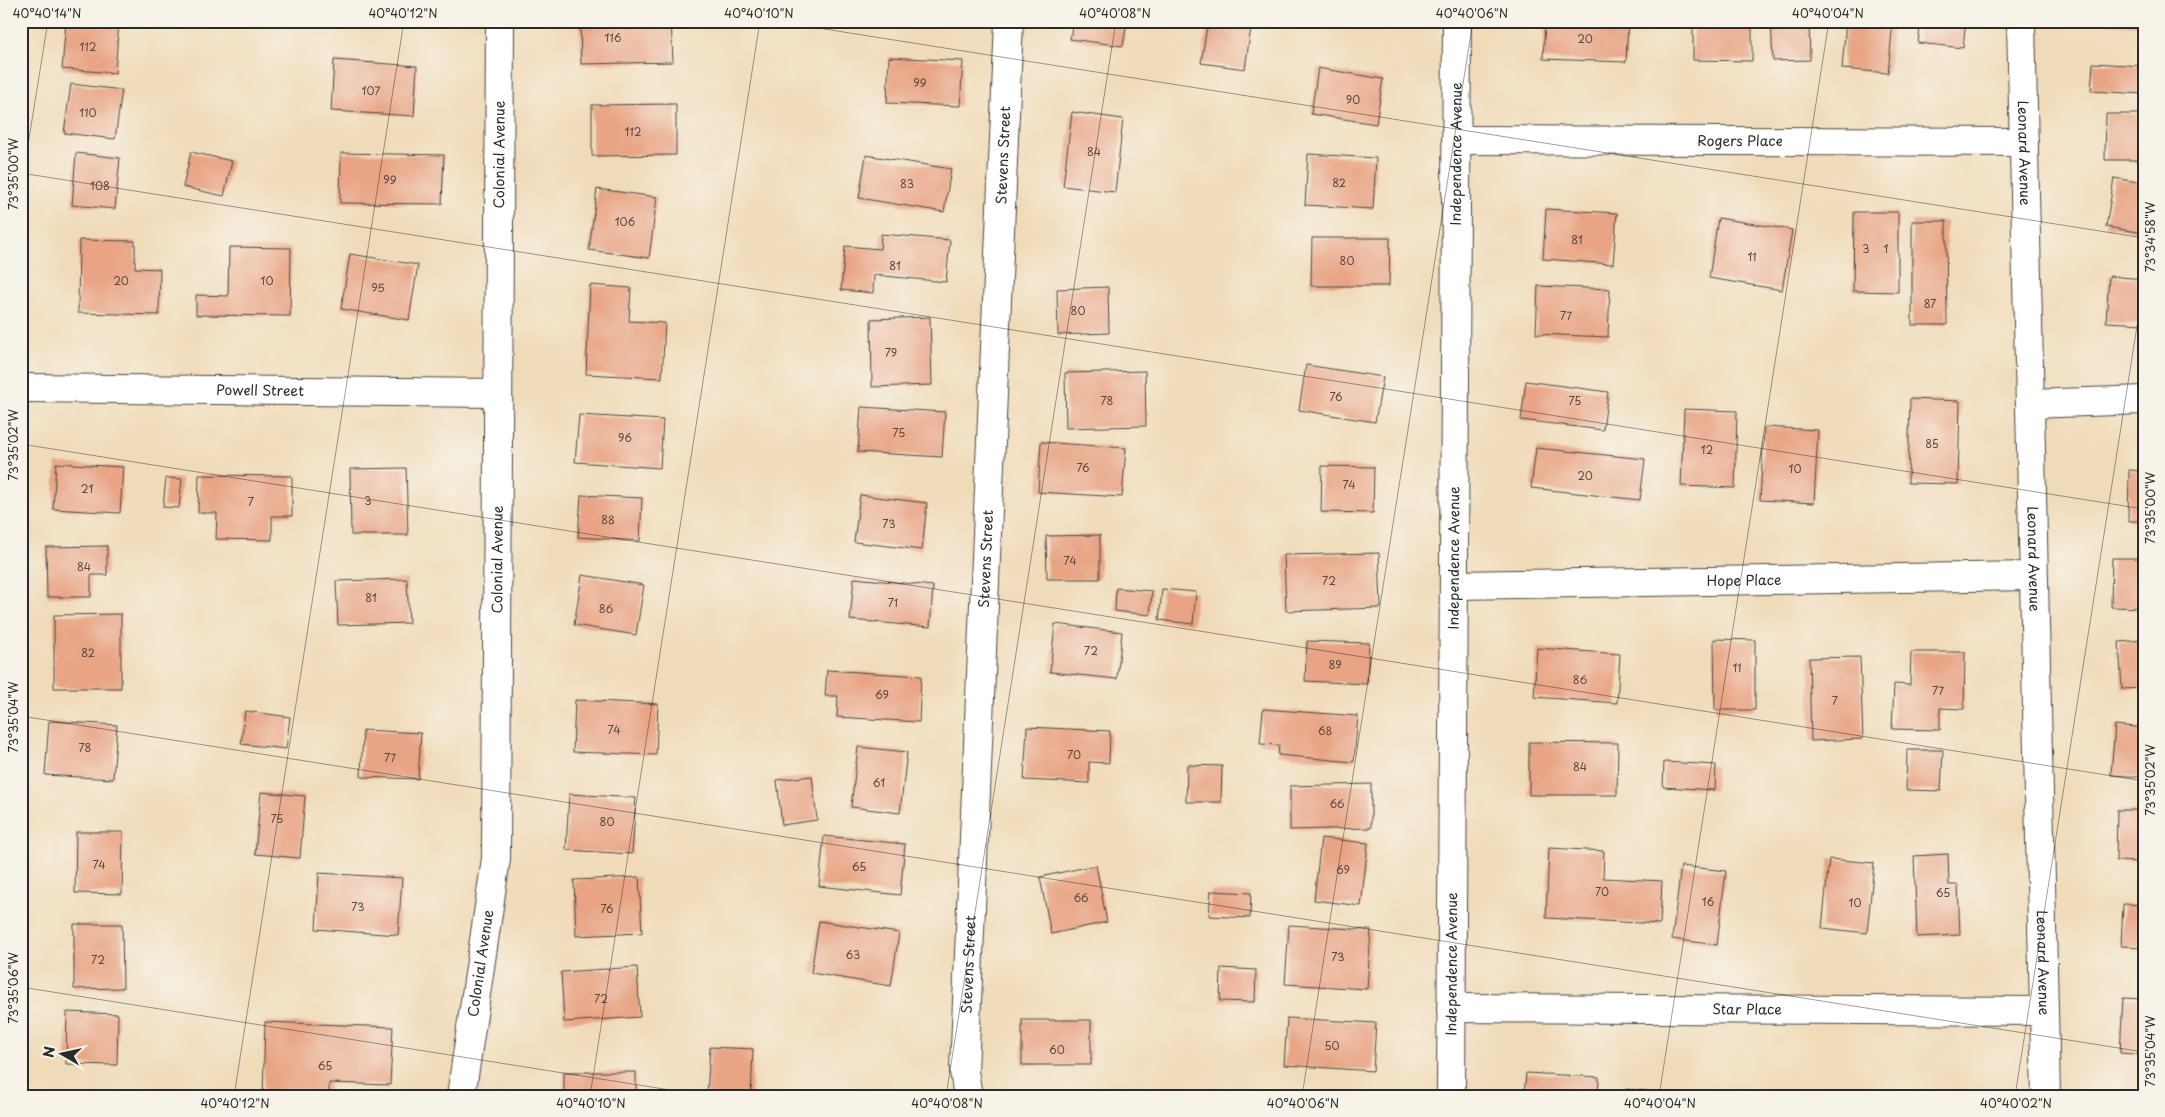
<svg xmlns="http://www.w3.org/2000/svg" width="2165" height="1117" font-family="'Playpen Sans',sans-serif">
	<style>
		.building { fill: #e8a484 }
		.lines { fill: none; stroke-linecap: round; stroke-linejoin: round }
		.minor-casing { stroke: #494540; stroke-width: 30 }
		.minor { stroke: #fff; stroke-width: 28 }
		.ticks { fill: none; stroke: #2b2b2b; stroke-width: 1; stroke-opacity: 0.45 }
		.labels { text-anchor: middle; stroke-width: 5; stroke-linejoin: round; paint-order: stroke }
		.number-label { font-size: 11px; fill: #5a4941 }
		.street-label { font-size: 14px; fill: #2b2b2b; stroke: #f7f3e8 }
		.neatline { fill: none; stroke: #2b2b2b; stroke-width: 2 }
		.ticks-label { font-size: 12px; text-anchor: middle; fill: #2b2b2b }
	</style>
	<rect width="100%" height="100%" fill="#f7f3e8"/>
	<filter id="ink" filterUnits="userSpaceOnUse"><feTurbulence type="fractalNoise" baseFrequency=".02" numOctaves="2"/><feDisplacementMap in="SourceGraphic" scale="10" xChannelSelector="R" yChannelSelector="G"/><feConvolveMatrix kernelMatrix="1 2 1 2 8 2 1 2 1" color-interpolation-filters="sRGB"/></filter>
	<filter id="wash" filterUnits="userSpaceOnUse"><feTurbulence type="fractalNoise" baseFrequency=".0096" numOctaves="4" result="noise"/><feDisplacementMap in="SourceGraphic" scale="20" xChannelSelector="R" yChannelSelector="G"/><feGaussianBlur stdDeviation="1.12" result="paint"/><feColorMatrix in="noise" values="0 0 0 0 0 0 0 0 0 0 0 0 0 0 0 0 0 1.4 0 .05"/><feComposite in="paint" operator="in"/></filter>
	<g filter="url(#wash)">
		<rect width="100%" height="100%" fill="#f0dbb9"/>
		<g id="blocks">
			<g class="building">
				<path d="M66 21H119L115 73 62 69Z"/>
				<path d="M356 21H414V26L356 23Z"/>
				<path d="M580 21H671L673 62 581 64Z"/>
				<path d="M1073 21H1127L1123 46 1070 39Z"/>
				<path d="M1208 21H1252L1245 69 1201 63Z"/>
				<path d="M1545 21H1628L1626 62 1543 59Z"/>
				<path d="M1693 21H1752V61L1693 60Z"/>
				<path d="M1771 21H1809L1810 60 1773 61Z"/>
				<path d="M1846 21H1893L1888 73 1842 69Z"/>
				<path d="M1921 21H1966L1963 48 1918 43Z"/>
				<path d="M2106 21H2144V26L2106 23Z"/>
				<path d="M889 57 963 61 960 106 887 103Z"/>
				<path d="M334 60 417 66 414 116 331 111Z"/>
				<path d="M2093 63 2144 66V94L2091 91Z"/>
				<path d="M1318 68 1383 79 1376 124 1311 114Z"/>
				<path d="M71 84 122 90 115 139 64 133Z"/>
				<path d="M676 104V155L592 156V105Z"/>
				<path d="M1072 112 1123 119 1115 192 1063 186Z"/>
				<path d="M2106 114H2144V160H2105Z"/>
				<path d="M191 152 232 161 224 196 183 187Z"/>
				<path d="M76 153 120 158 115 209 72 205Z"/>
				<path d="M341 153 444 155 442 204 340 203Z"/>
				<path d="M1308 154 1376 158 1373 209 1305 205Z"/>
				<path d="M866 155 951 169 944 212 859 198Z"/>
				<path d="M2114 178 2144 183V233L2106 227Z"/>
				<path d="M597 189 657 197 649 258 589 250Z"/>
				<path d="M1546 209 1617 213 1613 264 1543 259Z"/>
				<path d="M1854 212H1898V292L1853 291Z"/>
				<path d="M1718 218 1792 230 1782 290 1709 278Z"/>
				<path d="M1912 221H1946L1947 325H1912Z"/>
				<path d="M881 234 950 240 946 282 874 275 873 293 841 290 845 246 880 249Z"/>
				<path d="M1312 238H1390L1389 286H1311Z"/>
				<path d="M79 240 135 241V268L160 269 159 315 78 313Z"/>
				<path d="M229 247 291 248 290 316 196 315V295L228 296Z"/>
				<path d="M350 254 418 265 409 320 341 309Z"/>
				<path d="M2109 276 2144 279V324L2106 322Z"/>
				<path d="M590 285 631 288 629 321 665 323 662 378 586 374Z"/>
				<path d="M1538 286 1610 289 1608 337 1536 334Z"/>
				<path d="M1108 287 1109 333 1058 335 1057 289Z"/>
				<path d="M930 317 932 385 872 387 871 319Z"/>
				<path d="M1306 365 1383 377 1375 422 1299 410Z"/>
				<path d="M1145 371 1146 426 1066 428 1065 373Z"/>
				<path d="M1526 381 1608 392 1603 430 1521 420Z"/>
				<path d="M1910 399 1960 401 1958 484 1908 483Z"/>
				<path d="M861 407 945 412 942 457 858 452Z"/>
				<path d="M1684 409 1737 411 1735 488 1681 486Z"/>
				<path d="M579 415 663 420 660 468 575 462Z"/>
				<path d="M1764 427 1818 430 1814 503 1760 500Z"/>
				<path d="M1041 442 1126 448 1122 497 1038 492Z"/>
				<path d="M1536 448 1645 459 1640 500 1531 488Z"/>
				<path d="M56 463 123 467 120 513 53 509Z"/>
				<path d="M1322 466 1374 467 1373 513 1321 512Z"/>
				<path d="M406 468 408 535H351L350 469Z"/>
				<path d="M2129 470 2144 471V521H2128Z"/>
				<path d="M199 475 292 476V516H272V540L216 539 217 513H198Z"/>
				<path d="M166 478 182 479 179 508 163 507Z"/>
				<path d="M581 495 642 498 640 541 578 537Z"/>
				<path d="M860 495 927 503 922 550 854 542Z"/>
				<path d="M1100 535V579H1047L1046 536Z"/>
				<path d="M107 546V575H91V597H47L46 547Z"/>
				<path d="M1379 553 1381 608 1286 611 1284 555Z"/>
				<path d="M2112 558H2144V608L2111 607Z"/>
				<path d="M582 575 644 585 636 635 574 625Z"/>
				<path d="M854 578 933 586 930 627 850 620Z"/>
				<path d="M407 579 409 623 338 625 336 581Z"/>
				<path d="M1116 588 1152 591 1150 615 1115 611Z"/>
				<path d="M1162 589 1196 592 1193 624 1159 620Z"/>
				<path d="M121 614V688H54V615Z"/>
				<path d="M1055 624 1122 632 1117 679 1050 672Z"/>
				<path d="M1714 639 1755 640V710H1715Z"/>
				<path d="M2144 640V688L2122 689 2119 642Z"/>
				<path d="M1307 641 1369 643 1367 684 1305 681Z"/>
				<path d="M1537 648 1620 654 1617 703 1534 697Z"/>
				<path d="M1911 652H1965L1964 709 1940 708V730L1892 729 1894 684 1910 685Z"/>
				<path d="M1860 657 1863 739 1811 741 1809 658Z"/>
				<path d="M827 670 921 676 919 722 837 717 838 696H825Z"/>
				<path d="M575 700 658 704 656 755 573 752Z"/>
				<path d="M1263 709 1358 716 1354 762 1278 755 1279 745 1260 744Z"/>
				<path d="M245 711 290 717 286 749 241 744Z"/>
				<path d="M49 721 117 725 113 779 45 775Z"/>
				<path d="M2115 725 2144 728V777L2111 775Z"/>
				<path d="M1027 727 1110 731 1109 763 1089 762V783L1024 780Z"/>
				<path d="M363 730 421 733 418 779 361 777Z"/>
				<path d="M1529 742 1618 743 1617 795H1529Z"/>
				<path d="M858 747 907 752 900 813 851 807Z"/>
				<path d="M1907 750H1943L1941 791 1906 790Z"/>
				<path d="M1664 762 1716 765 1715 790 1663 787Z"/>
				<path d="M1187 765 1222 766 1221 802H1186Z"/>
				<path d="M812 776 817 820 782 825 777 780Z"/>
				<path d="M1371 784V828L1290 830V786Z"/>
				<path d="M261 792 305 796 300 858 255 854Z"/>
				<path d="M569 794 636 798 632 854 566 850Z"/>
				<path d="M2117 810H2144V862L2116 861Z"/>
				<path d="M76 832H123L122 894 75 893Z"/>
				<path d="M824 836 905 844 900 895 819 886Z"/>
				<path d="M1321 838 1368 843 1361 906 1314 900Z"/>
				<path d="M1549 848 1604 851 1603 878 1662 881 1660 924 1546 918Z"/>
				<path d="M1948 854 1949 885H1958L1960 935 1917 937 1914 856Z"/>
				<path d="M1829 859 1874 863 1867 933 1822 928Z"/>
				<path d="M1096 865 1107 922 1051 934 1040 877Z"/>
				<path d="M1681 866 1726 871 1717 945 1672 939Z"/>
				<path d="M319 873 402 878 398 935 316 929Z"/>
				<path d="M639 877 642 933 576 936 574 880Z"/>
				<path d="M1211 891 1251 893 1250 918 1209 916Z"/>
				<path d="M2123 904 2144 905V947L2121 946Z"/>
				<path d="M819 921 899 933 891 986 811 973Z"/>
				<path d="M74 924H122L123 988 74 989Z"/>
				<path d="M1289 925 1371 930 1367 989 1285 984Z"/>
				<path d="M637 967 640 1017 564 1022 561 972Z"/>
				<path d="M1221 968 1256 970 1255 1002 1220 1001Z"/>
				<path d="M2123 998 2144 999V1055L2120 1053Z"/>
				<path d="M67 1012 118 1014 117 1065 66 1064Z"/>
				<path d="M1287 1018 1376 1023 1373 1071 1284 1065Z"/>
				<rect x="1022" y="1020" width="69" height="45"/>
				<path d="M265 1022 393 1027 390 1085 329 1083V1096H263Z"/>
				<path d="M710 1047 753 1049 751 1096H707Z"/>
				<rect x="564" y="1072" width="72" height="24"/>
				<path d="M1526 1073 1599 1077 1598 1096H1524Z"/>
				<path d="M1626 1089 1660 1092V1096H1626Z"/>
				<rect x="1876" y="1093" width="72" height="3"/>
			</g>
		</g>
	</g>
	<g filter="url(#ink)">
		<use href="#blocks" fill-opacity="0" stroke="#494540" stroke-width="1"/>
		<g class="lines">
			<defs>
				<g id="minor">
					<path id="s1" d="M2021 21 2046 1096"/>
					<path id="s2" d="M1456 140 2024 142"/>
					<path id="s3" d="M21 388 498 393"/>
					<path d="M2030 404 2144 400"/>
					<path id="s4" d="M1455 585 2033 576"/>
					<path id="s5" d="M1451 1008 2044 1011"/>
					<path id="s6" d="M461 1096 496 859 500 21"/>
					<path id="s7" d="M968 1096 964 1071 1009 21"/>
					<path id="s8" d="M1451 1096 1457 21"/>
				</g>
			</defs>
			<use href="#minor" class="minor-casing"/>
			<use href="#minor" class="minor"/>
		</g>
	</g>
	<path class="ticks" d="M774 21 2144 238M21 173 2144 509M21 188 48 21M21 444 2144 781M21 716 2144 1052M21 987 708 1096M234 1096 404 21M590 1096 760 21M946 1096 1116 21M1302 1096 1473 21M1659 1096 1829 21M2015 1096 2144 282"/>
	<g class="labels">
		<g class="number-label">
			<text x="613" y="42">116</text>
			<text x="1585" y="43">20</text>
			<text x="88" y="51">112</text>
			<text x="920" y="87">99</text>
			<text x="371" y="95">107</text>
			<text x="1353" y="104">90</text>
			<text x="88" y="117">110</text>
			<text x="633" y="136">112</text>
			<text x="1094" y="156">84</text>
			<text x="390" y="184">99</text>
			<text x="1339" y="187">82</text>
			<text x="907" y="188">83</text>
			<text x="100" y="190">108</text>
			<text x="625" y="226">106</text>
			<text x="1577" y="244">81</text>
			<text x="1866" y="253">3</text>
			<text x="1886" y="253">1</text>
			<text x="1752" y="261">11</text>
			<text x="1347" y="265">80</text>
			<text x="895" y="270">81</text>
			<text x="121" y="285">20</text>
			<text x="267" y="285">10</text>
			<text x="378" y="292">95</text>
			<text x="1930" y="308">87</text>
			<text x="1078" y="315">80</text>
			<text x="1566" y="320">77</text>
			<text x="891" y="357">79</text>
			<text x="1336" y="401">76</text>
			<text x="1107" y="405">78</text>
			<text x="1575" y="405">75</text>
			<text x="899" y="437">75</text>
			<text x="625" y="442">96</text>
			<text x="1932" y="448">85</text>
			<text x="1707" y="454">12</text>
			<text x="1083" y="472">76</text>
			<text x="1795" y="473">10</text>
			<text x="1585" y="480">20</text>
			<text x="1349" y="489">74</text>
			<text x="87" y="493">21</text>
			<text x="368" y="505">3</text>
			<text x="251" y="506">7</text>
			<text x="608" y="524">88</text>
			<text x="889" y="528">73</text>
			<text x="1070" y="565">74</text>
			<text x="84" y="571">84</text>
			<text x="1329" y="585">72</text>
			<text x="371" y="602">81</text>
			<text x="893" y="607">71</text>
			<text x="606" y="613">86</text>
			<text x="1091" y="655">72</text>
			<text x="88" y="657">82</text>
			<text x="1335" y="669">89</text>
			<text x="1737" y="672">11</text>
			<text x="1580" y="684">86</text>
			<text x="1938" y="695">77</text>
			<text x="882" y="699">69</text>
			<text x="1835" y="705">7</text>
			<text x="614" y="734">74</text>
			<text x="1325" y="735">68</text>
			<text x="85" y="752">78</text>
			<text x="1074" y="759">70</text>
			<text x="390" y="762">77</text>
			<text x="1580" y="771">84</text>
			<text x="879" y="787">61</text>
			<text x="1337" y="808">66</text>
			<text x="277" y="823">75</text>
			<text x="607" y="826">80</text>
			<text x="99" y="869">74</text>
			<text x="859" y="871">65</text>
			<text x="1343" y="874">69</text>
			<text x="1602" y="896">70</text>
			<text x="1943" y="897">65</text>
			<text x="1081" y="902">66</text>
			<text x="1708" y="906">16</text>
			<text x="1855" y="907">10</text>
			<text x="358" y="911">73</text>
			<text x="607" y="913">76</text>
			<text x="853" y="959">63</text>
			<text x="1338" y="961">73</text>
			<text x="98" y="964">72</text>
			<text x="601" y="1003">72</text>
			<text x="1332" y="1050">50</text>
			<text x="1057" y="1054">60</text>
			<text x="325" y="1070">65</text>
		</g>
		<g class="street-label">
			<text dy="5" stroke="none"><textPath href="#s2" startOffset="284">Rogers Place</textPath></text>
			<text dy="5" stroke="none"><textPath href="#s7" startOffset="942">Stevens Street</textPath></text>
			<text dy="5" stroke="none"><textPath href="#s8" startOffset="942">Independence Avenue</textPath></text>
			<text dy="5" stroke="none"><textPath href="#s1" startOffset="132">Leonard Avenue</textPath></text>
			<text dy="5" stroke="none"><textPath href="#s6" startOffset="944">Colonial Avenue</textPath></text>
			<text dy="5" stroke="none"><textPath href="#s3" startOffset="239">Powell Street</textPath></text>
			<text dy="5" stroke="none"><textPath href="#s7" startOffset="538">Stevens Street</textPath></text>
			<text dy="5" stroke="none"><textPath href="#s8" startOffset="538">Independence Avenue</textPath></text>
			<text dy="5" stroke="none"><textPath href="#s1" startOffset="538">Leonard Avenue</textPath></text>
			<text dy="5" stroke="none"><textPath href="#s6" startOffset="539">Colonial Avenue</textPath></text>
			<text dy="5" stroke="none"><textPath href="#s4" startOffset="289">Hope Place</textPath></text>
			<text dy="5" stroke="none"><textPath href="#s7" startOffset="132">Stevens Street</textPath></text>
			<text dy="5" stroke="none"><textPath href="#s8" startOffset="132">Independence Avenue</textPath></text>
			<text dy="5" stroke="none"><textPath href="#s1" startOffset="942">Leonard Avenue</textPath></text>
			<text dy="5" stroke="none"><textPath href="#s6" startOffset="134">Colonial Avenue</textPath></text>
			<text dy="5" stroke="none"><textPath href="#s5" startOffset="296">Star Place</textPath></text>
		</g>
	</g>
	<rect width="2165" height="1117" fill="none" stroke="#f7f3e8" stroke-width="55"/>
	<g transform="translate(62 1054) rotate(279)" stroke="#f7f3e8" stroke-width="4" paint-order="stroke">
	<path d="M0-4L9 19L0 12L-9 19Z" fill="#2b2b2b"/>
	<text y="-8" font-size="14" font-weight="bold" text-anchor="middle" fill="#2b2b2b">N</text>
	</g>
	<rect x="28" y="28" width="2110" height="1062" class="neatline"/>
	<g class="ticks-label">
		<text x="47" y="18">40°40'14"N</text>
		<text x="403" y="18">40°40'12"N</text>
		<text x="759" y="18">40°40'10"N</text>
		<text x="1115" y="18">40°40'08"N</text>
		<text x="1472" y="18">40°40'06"N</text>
		<text x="1828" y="18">40°40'04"N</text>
		<text transform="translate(14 174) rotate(-90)" y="4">73°35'00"W</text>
		<text transform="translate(2151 237) rotate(-90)" y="4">73°34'58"W</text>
		<text transform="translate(14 445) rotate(-90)" y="4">73°35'02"W</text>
		<text transform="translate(2151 508) rotate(-90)" y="4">73°35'00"W</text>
		<text transform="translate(14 717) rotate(-90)" y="4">73°35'04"W</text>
		<text transform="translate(2151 780) rotate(-90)" y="4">73°35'02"W</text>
		<text transform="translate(14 988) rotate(-90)" y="4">73°35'06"W</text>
		<text transform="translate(2151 1051) rotate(-90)" y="4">73°35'04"W</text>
		<text x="235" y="1108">40°40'12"N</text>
		<text x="591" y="1108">40°40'10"N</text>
		<text x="947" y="1108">40°40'08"N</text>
		<text x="1303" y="1108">40°40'06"N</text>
		<text x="1660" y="1108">40°40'04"N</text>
		<text x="2016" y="1108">40°40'02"N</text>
	</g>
</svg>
